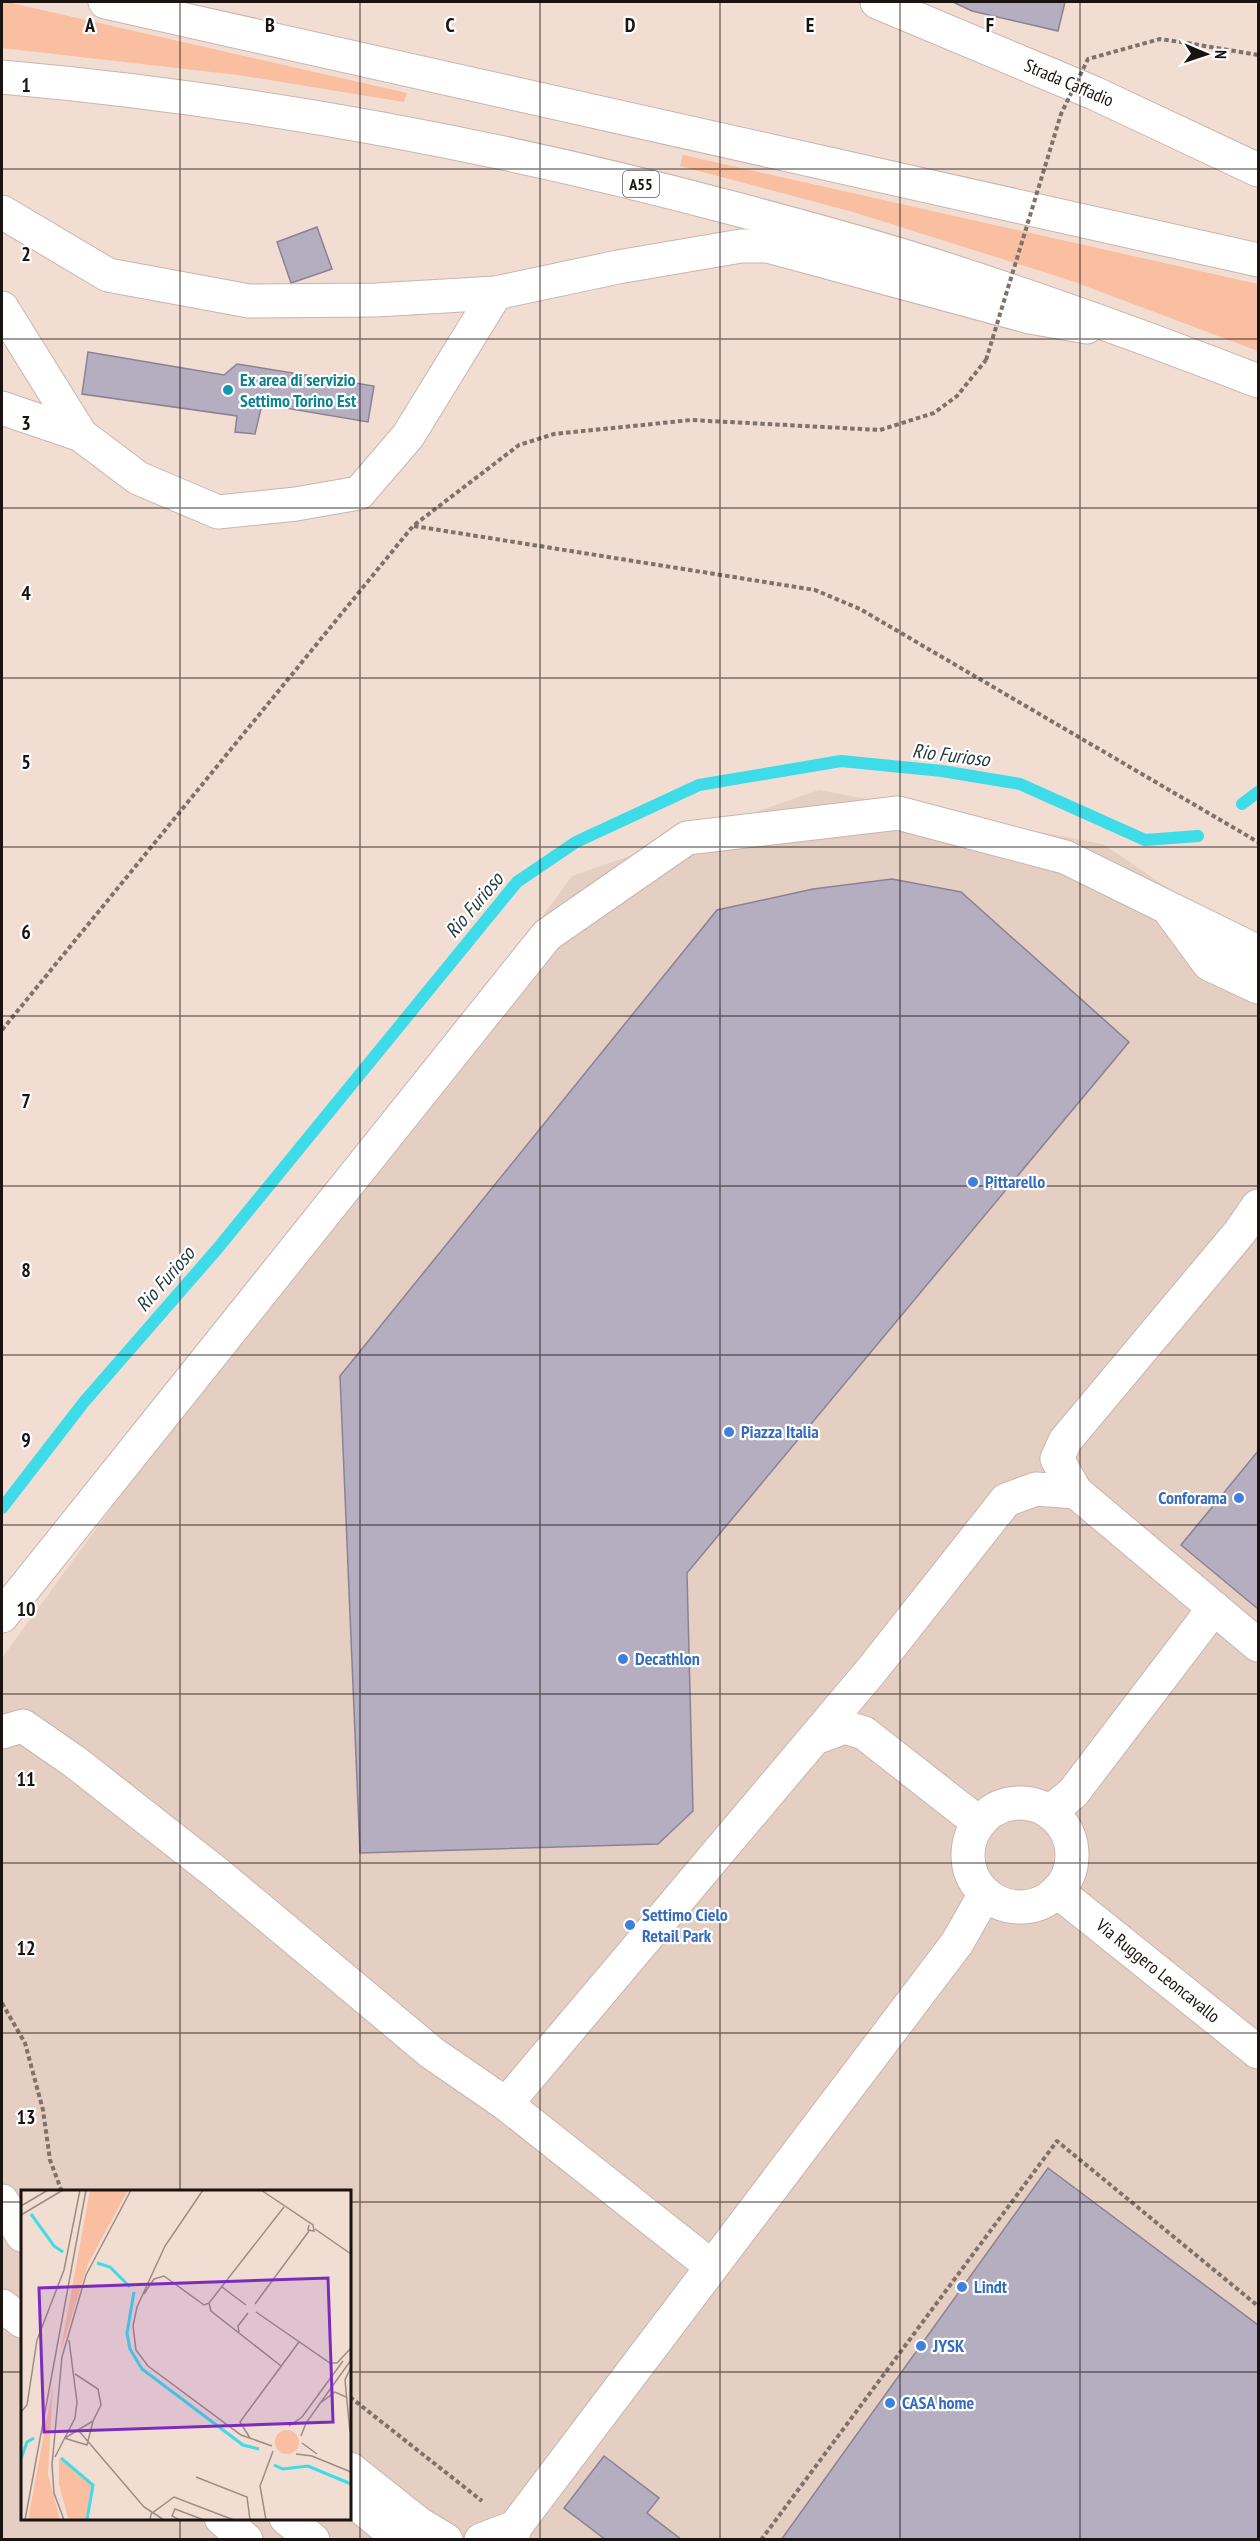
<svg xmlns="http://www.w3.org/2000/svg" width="1260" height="2541" font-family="'PT Sans Narrow',sans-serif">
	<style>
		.commercial { fill: #e5cfc3; fill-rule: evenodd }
		.green { fill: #fabea0 }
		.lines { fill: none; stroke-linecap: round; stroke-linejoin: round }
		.stream { stroke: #3edbe9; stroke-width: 12 }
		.building { fill: #b5aec0; stroke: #8a8294; stroke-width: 1.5 }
		.minor-casing { stroke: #c9b5ab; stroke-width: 35 }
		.highway-casing { stroke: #c9b5ab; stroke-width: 35 }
		.path { stroke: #7f716b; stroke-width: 4; stroke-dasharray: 4.5 3; stroke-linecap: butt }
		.minor { stroke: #fff; stroke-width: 33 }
		.highway { stroke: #fff; stroke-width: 33 }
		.path-bridge { stroke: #7f716b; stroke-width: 4; stroke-dasharray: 4.5 3; stroke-linecap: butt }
		.grid { fill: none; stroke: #1a1310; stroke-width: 1.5; stroke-opacity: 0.55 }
		.culture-dot { fill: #0f9aa8; stroke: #fff; stroke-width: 2 }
		.shop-dot { fill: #3f7fe0; stroke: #fff; stroke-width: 2 }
		.labels { text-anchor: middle; stroke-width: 4.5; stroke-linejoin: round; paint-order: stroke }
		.shield { fill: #fff; stroke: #5f5a58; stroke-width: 1.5 }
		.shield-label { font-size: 16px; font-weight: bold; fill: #1a1310 }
		.street-label { font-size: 18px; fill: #1a1310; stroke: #fff }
		.culture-label { font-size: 18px; font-weight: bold; fill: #0d838f; stroke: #fff; text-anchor: start }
		.shop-label { font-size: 18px; font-weight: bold; fill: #366cbe; stroke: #fff; text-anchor: start }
		.water-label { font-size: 20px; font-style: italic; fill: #1e383a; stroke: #fff }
		.inset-river { fill: none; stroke: #3edbe9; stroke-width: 3 }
		.inset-road { fill: none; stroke: #9c8c85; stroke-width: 1.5 }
		.view { fill: #7b2cbf; fill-opacity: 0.15; stroke: #7b2cbf; stroke-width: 3 }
		.inset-edge { fill: none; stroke: #1a1310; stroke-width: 3 }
		.grid-label { font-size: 20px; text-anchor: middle; font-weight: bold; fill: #1a1310; stroke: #fff; stroke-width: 4.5; stroke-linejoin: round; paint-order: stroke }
	</style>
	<rect width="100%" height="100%" fill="#f2ddd3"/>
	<path class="commercial" d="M819 790 1103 844 1258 949V2539L2 2540V1658L572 876ZM22 2192H350V2518H22Z"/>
	<g class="green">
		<path d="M2 2H7L407 93 404 102 238 75 2 48Z"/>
		<path d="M683 155 1258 284V351L1072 281 853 212 680 166Z"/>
	</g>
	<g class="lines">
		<g class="stream">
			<path d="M1242 804 1258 792"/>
			<path d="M2 1508 84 1402 218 1248 517 882 576 842 699 785 841 761 942 771 1020 784 1145 840 1198 836"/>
		</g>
	</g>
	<g class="building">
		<path d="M953 2H1065L1058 31 972 11Z"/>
		<path d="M317 227 332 269 291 283 277 242Z"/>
		<path d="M88 352 224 375 237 364 374 386 368 422 262 404 255 434 235 432 237 416 82 394Z"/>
		<path d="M892 879 961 892 1129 1042 687 1573 693 1811 658 1844 360 1853 340 1376 717 910 813 889Z"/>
		<path d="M1258 1451V1609L1181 1545Z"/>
		<path d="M1048 2168 1258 2325V2540H781Z"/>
		<path d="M604 2456 659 2498 647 2513 682 2540H606L564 2508Z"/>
	</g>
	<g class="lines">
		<defs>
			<g id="minor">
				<path d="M877 2 1094 93 1258 170"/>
				<path d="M2 212 108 275 249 301 376 300 496 293 618 267 741 246H768L1030 317 1087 327"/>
				<path d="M2 308 81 435 138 478 218 512 296 504 359 493 408 436 496 293"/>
				<path d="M2 408 81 435"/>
				<path d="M1170 911 1209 964 1258 987"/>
				<path d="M1258 1206 1240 1232 1065 1441 1057 1459 1076 1492 1258 1645"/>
				<path d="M2 1616 547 935 687 838 898 813 1065 857 1258 952"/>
				<path d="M2 1732 23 1726 75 1762 219 1875 432 2053 506 2104 711 2266"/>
				<path d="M815 1738 845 1727 864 1733 979 1823"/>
				<circle cx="1020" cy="1855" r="52"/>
				<path d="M1050 1812 1073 1793 1214 1608"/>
				<path d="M1057 1891 1258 2052"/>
				<path d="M506 2104 871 1671 1006 1500 1036 1489 1076 1492"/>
				<path d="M2 2201 22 2235"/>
				<path d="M2 2306 22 2321"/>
				<path d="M350 2469 418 2523 446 2540"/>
				<path d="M350 2498 401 2540"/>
				<path d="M221 2518 246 2540"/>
				<path d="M286 2518 313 2540"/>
				<path d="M481 2540 515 2527"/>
				<path d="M512 2540 515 2527 957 1943 985 1894"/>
			</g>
			<g id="highway">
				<path d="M105 2 1258 260"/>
				<path d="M2 77C248 99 493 144 732 208 804 227 875 246 945 269 1051 303 1155 341 1258 381"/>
			</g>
		</defs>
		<use href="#minor" class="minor-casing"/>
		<use href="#highway" class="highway-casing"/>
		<g class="path">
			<path d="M1187 43 1258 55"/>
			<path d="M414 526 815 590 860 609 1258 842"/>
			<path d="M2 1030 413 526 519 445 554 434 691 420 880 430 934 413 957 396 986 360"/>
			<path d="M2 2003 25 2043 43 2110 50 2160 62 2192"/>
			<path d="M350 2397 482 2501"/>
			<path d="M761 2540 1057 2141 1258 2306"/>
		</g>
		<use href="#minor" class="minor"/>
		<use href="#highway" class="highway"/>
		<path class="path-bridge" d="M986 360 1061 114 1088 59 1160 39 1187 43"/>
	</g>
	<path class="grid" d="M180 2V2192M360 2V2540M540 2V2540M720 2V2540M900 2V2540M1080 2V2540M2 169H1258M2 339H1258M2 508H1258M2 678H1258M2 847H1258M2 1016H1258M2 1186H1258M2 1355H1258M2 1525H1258M2 1694H1258M2 1863H1258M2 2033H1258M2 2202H22M350 2202H1258M2 2372H22M350 2372H1258M180 2518V2540"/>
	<circle class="culture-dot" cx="228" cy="390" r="6"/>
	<g class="shop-dot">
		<circle cx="973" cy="1182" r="6"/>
		<circle cx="729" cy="1432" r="6"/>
		<circle cx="1239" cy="1498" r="6"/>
		<circle cx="623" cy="1659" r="6"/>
		<circle cx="630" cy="1925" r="6"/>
		<circle cx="962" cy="2287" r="6"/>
		<circle cx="921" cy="2346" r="6"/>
		<circle cx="890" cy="2403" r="6"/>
	</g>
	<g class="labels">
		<rect class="shield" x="623" y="171" width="36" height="26" rx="4.5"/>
		<g class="shield-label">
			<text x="641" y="190">A55</text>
		</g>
		<g class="street-label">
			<text transform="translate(1069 83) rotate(23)" y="6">Strada Caffadio</text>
			<text transform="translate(1158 1971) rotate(39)" y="6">Via Ruggero Leoncavallo</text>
		</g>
		<g class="culture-label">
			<text x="240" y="386">Ex area di servizio<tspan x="240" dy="21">Settimo Torino Est</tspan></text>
		</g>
		<g class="shop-label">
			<text x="985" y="1188">Pittarello</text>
			<text x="741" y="1438">Piazza Italia</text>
			<text x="1227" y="1504" text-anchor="end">Conforama</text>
			<text x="635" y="1665">Decathlon</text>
			<text x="642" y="1921">Settimo Cielo<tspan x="642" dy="21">Retail Park</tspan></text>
			<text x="974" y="2293">Lindt</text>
			<text x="933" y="2352">JYSK</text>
			<text x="902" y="2409">CASA home</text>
		</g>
		<g class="water-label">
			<text transform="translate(951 755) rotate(7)" y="7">Rio Furioso</text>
			<text transform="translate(474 905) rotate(-50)" y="7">Rio Furioso</text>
			<text transform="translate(165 1279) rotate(-49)" y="7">Rio Furioso</text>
		</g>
	</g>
	<g transform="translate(21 2190)">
		<rect width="330" height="330" fill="#f2ddd3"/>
		<path d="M69 0H107L67 74 39 164ZM32 195 27 284 39 330H7ZM254 252a12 12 0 1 1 24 0a12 12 0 1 1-24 0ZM38 268 72 295 65 330 47 328 38 294Z" fill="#fabea0"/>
		<path class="inset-river" d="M10 24 33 56 42 62M76 73 89 77 109 97M113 102 106 143 109 159 121 179 222 255 238 259M40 268 72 295 66 330M0 269 6 252 13 248M253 275 262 279 287 276 330 294"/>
		<path class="inset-road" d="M182 0 144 56 116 117 112 136 115 160 127 176 220 245 251 256M240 0 292 35 293 41 287 40 288 35M0 16 27 0M0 25 42 0M294 39 330 64M201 97 225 115M123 104 133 89 143 86 183 115 188 113M188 113 263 17M188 113 190 121 260 176M234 114 288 41M235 122 309 173H316L330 158M218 142 217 136 227 123M298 214 314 202 325 207M0 222 6 215 16 150 43 80 59 0M268 236 281 227 322 171M58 241 123 317 143 330M329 242 324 190 330 177M280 246 285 233 330 170M43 248 66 255 72 231M44 248 72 231 80 215 77 199 54 184M229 248 219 232 278 152M281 253 296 264M275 264 291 266 330 282M34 267 54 228 56 212 48 150M175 287 226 307 229 330M4 330 65 0M43 330 33 303 31 275 41 167 65 85 110 0M129 330 130 324 153 307 213 330M159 330 151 326 154 319 183 330M245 330 239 296 252 261"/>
		<path class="view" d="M307 88 312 232 23 242 18 98Z"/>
		<rect width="330" height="330" class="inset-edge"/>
	</g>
	<g class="grid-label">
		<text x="90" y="32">A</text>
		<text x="270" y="32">B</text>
		<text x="450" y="32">C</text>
		<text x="630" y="32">D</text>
		<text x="810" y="32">E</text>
		<text x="990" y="32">F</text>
		<text x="26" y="92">1</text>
		<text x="26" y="261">2</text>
		<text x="26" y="430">3</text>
		<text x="26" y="600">4</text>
		<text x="26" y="769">5</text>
		<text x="26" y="939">6</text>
		<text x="26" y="1108">7</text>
		<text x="26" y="1277">8</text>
		<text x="26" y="1447">9</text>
		<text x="26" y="1616">10</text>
		<text x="26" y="1786">11</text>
		<text x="26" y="1955">12</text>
		<text x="26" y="2124">13</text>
	</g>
	<rect width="1260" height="2541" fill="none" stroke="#1a1310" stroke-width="6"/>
	<g transform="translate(1206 54) rotate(92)" stroke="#ffffff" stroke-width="4.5" paint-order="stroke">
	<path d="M0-4.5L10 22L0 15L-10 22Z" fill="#1a1310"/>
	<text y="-9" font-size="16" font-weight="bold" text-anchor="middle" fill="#1a1310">N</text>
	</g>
</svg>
